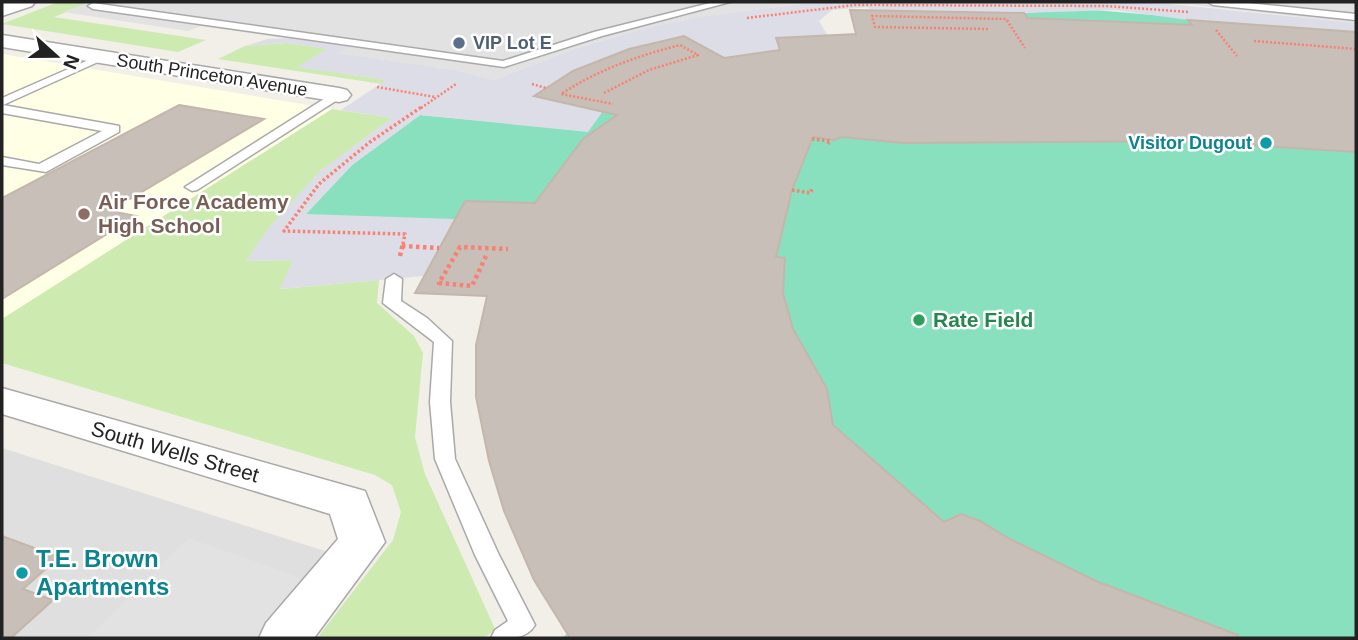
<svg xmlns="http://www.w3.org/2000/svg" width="1358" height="640" font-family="Helvetica,sans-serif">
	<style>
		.residential { fill: #e0dfdf }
		.education { fill: #ffffe5 }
		.grass { fill: #cdebb0 }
		.pitch { fill: #88e0be }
		.parking { fill: #e2e2e2 }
		.plaza { fill: #dddde8 }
		.building { fill: #c7bfb8; stroke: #c4b6ab; stroke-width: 2 }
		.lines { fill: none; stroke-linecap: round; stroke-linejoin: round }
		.lane-casing { stroke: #a9a9a9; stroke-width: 3 }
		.street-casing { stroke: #a9a9a9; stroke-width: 3 }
		.path-far2 { stroke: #fa8072; stroke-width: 2.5; stroke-dasharray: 2 2; stroke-linecap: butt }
		.path-far1 { stroke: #fa8072; stroke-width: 3.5; stroke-dasharray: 2.5 2.5; stroke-linecap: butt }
		.path { stroke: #fa8072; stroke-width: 4.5; stroke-dasharray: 3.5 3.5; stroke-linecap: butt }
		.lane { fill: #fff; fill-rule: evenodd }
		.street { fill: #fff; fill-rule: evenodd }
		.service-dot { fill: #5c6f8a; stroke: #fff; stroke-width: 2.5 }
		.culture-dot { fill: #0f9aa8; stroke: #fff; stroke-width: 2.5 }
		.education-dot { fill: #8d6e63; stroke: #fff; stroke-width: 2.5 }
		.leisure-dot { fill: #2e9e5b; stroke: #fff; stroke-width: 2.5 }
		.labels { text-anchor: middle; stroke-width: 5; stroke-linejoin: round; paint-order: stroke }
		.far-service-label { font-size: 18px; font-weight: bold; fill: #4e5e75; stroke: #fff; text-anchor: start }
		.far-street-label { font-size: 18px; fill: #222; stroke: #fff }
		.far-culture-label { font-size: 18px; font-weight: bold; fill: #0d838f; stroke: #fff; text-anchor: end }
		.education-label { font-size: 21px; font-weight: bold; fill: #785e54; stroke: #fff; text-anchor: start }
		.leisure-label { font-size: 21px; font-weight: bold; fill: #27864d; stroke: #fff; text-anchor: start }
		.street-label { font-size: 21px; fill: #222; stroke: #fff }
		.near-culture-label { font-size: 24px; font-weight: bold; fill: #0d838f; stroke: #fff; text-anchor: start }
	</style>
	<rect width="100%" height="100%" fill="#f2efe9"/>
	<path class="residential" d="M2 448 328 552 256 638H2Z"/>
	<path class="education" d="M2 54 332 109 2 319Z"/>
	<g class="grass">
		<path d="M58 2H91L54 17 206 40 178 52 2 24Z"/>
		<path d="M287 43 329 49 299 67 387 80 382 84 218 59 245 46Z"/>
		<path d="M332 109 393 118C330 161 290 197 246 261L293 260 281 289 379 280 377 303 414 336 423 353 415 437 425 474 496 631 482 638H317L393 540 401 512 392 485 375 475 2 363V319Z"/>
	</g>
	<path class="pitch" d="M1082 9 1356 32V638H562L567 634 534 580 504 511 489 461 476 397 487 296 415 293 445 238 305 215 352 165 420 115 588 131 534 96 573 71 629 49H780L776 38 828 36 861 47 850 10 1024 13Z"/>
	<g class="parking">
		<path d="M91 2H818L705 16 645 28 572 50 494 80 455 70 337 53 347 47 201 26 188 31 63 12Z"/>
		<path d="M1151 2H1356V23L1194 5Z"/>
		<path d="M188 538 305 579 256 638H88Z"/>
	</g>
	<path class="plaza" d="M818 2H1151L1356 23V32L1188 20 1115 10 1024 13 870 10 868 7 832 10 819 21 828 36 776 38 780 50 724 58 684 36 573 71 535 95 603 111 588 132 420 115 352 165 306 214 455 219 424 276 280 289 293 260 246 261 269 227 320 171 392 118 341 110 386 80 297 67 327 49 287 43 245 46 268 39 291 38 349 47 338 53 455 70 494 80 572 50 645 28 705 16Z"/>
	<g class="building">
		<path d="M850 10 1024 13 1027 18 1192 25 1188 20 1356 32V152L1187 141 903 143 842 137 834 140 813 137 792 190 776 257 785 258 783 293 793 329 827 389 833 425 944 522 961 514 980 521 1010 539 1096 581 1238 635V638H570L534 580 504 511 489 461 476 397V345L487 296 415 293 465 201 535 203 583 139 617 115 534 96 573 71 629 49 684 36 724 58 780 50 776 38 856 34Z"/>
		<path d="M179 105 264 119 110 211 136 216 2 299V198Z"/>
		<path d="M2 536 59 557 23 589 53 600 11 638H2Z"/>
	</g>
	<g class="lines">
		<defs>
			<g id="lane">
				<path d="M714 2H730L602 36 504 67 93 9 88 6 93 3 503 61 594 32Z"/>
				<path d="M1208 2H1238L1356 14V20L1213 5Z"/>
				<path d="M100 55 109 57 3 105 114 125 119 126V132L46 172 2 165V157L39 164 102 131 2 113V98Z"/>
				<path d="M335 92 345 95 197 190 192 191 185 187Z"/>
				<path d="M394 274 402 279 401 301 427 318 452 341 450 402 455 459 499 555 535 625C526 640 508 639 491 638L495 630 508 621 475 555 435 459 430 402 434 342 383 303 386 279Z"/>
			</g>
			<g id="street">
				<path d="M7 2H35L32 6 2 16V4Z"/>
				<path d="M2 35 339 88 347 90 351 95 347 100 339 102 2 47Z"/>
				<path d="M2 388 365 491 385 542 314 638H259L266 623 338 539 330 514 2 414Z"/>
			</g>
		</defs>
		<use href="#lane" class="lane-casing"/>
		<use href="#street" class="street-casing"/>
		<g class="path-far2">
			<path d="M747 18 855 5 1106 6 1189 12"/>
			<path d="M988 29 875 27 872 16 1006 19 1025 48"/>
			<path d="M1216 30 1237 56"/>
			<path d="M1254 41 1356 49"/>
			<path d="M532 84 546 88"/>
			<path d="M377 87 435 97"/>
			<path d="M604 93 649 70 698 55 680 45C637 56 598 70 561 94L613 104"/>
			<path d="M421 108 456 84"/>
		</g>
		<g class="path-far1">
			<path d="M812 139 830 141 828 144"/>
			<path d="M792 190 810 193 812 189"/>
			<path d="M403 244 405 234 284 231 319 184 370 142 423 106"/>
		</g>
		<g class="path">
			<path d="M402 246 439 248"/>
			<path d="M400 256 403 243"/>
			<path d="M486 256 472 286 439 283 460 247 508 249"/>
		</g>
		<use href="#lane" class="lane"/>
		<use href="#street" class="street"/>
	</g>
	<circle class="service-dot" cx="459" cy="43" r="7"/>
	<g class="culture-dot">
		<circle cx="1266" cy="143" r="7"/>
		<circle cx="22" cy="573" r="7"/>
	</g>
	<circle class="education-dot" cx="84" cy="214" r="7"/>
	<circle class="leisure-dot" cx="919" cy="320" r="7"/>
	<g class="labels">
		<g class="far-service-label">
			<text x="473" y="49">VIP Lot E</text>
		</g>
		<g class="far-street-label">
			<text transform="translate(212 75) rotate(9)" y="6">South Princeton Avenue</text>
		</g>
		<g class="far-culture-label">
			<text x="1252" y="149">Visitor Dugout</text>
		</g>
		<g class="education-label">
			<text x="98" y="209">Air Force Academy<tspan x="98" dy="24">High School</tspan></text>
		</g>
		<g class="leisure-label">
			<text x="933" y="327">Rate Field</text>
		</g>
		<g class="street-label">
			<text transform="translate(175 452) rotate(16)" y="7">South Wells Street</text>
		</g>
		<g class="near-culture-label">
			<text x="36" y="567">T.E. Brown<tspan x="36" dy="28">Apartments</tspan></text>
		</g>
	</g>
	<rect width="1358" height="640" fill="none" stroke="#222222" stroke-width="7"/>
	<g transform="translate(56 56) rotate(111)" stroke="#ffffff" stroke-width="5" paint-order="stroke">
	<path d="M0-5L12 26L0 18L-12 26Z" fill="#222222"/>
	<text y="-10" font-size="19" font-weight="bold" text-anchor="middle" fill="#222222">N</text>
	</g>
</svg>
